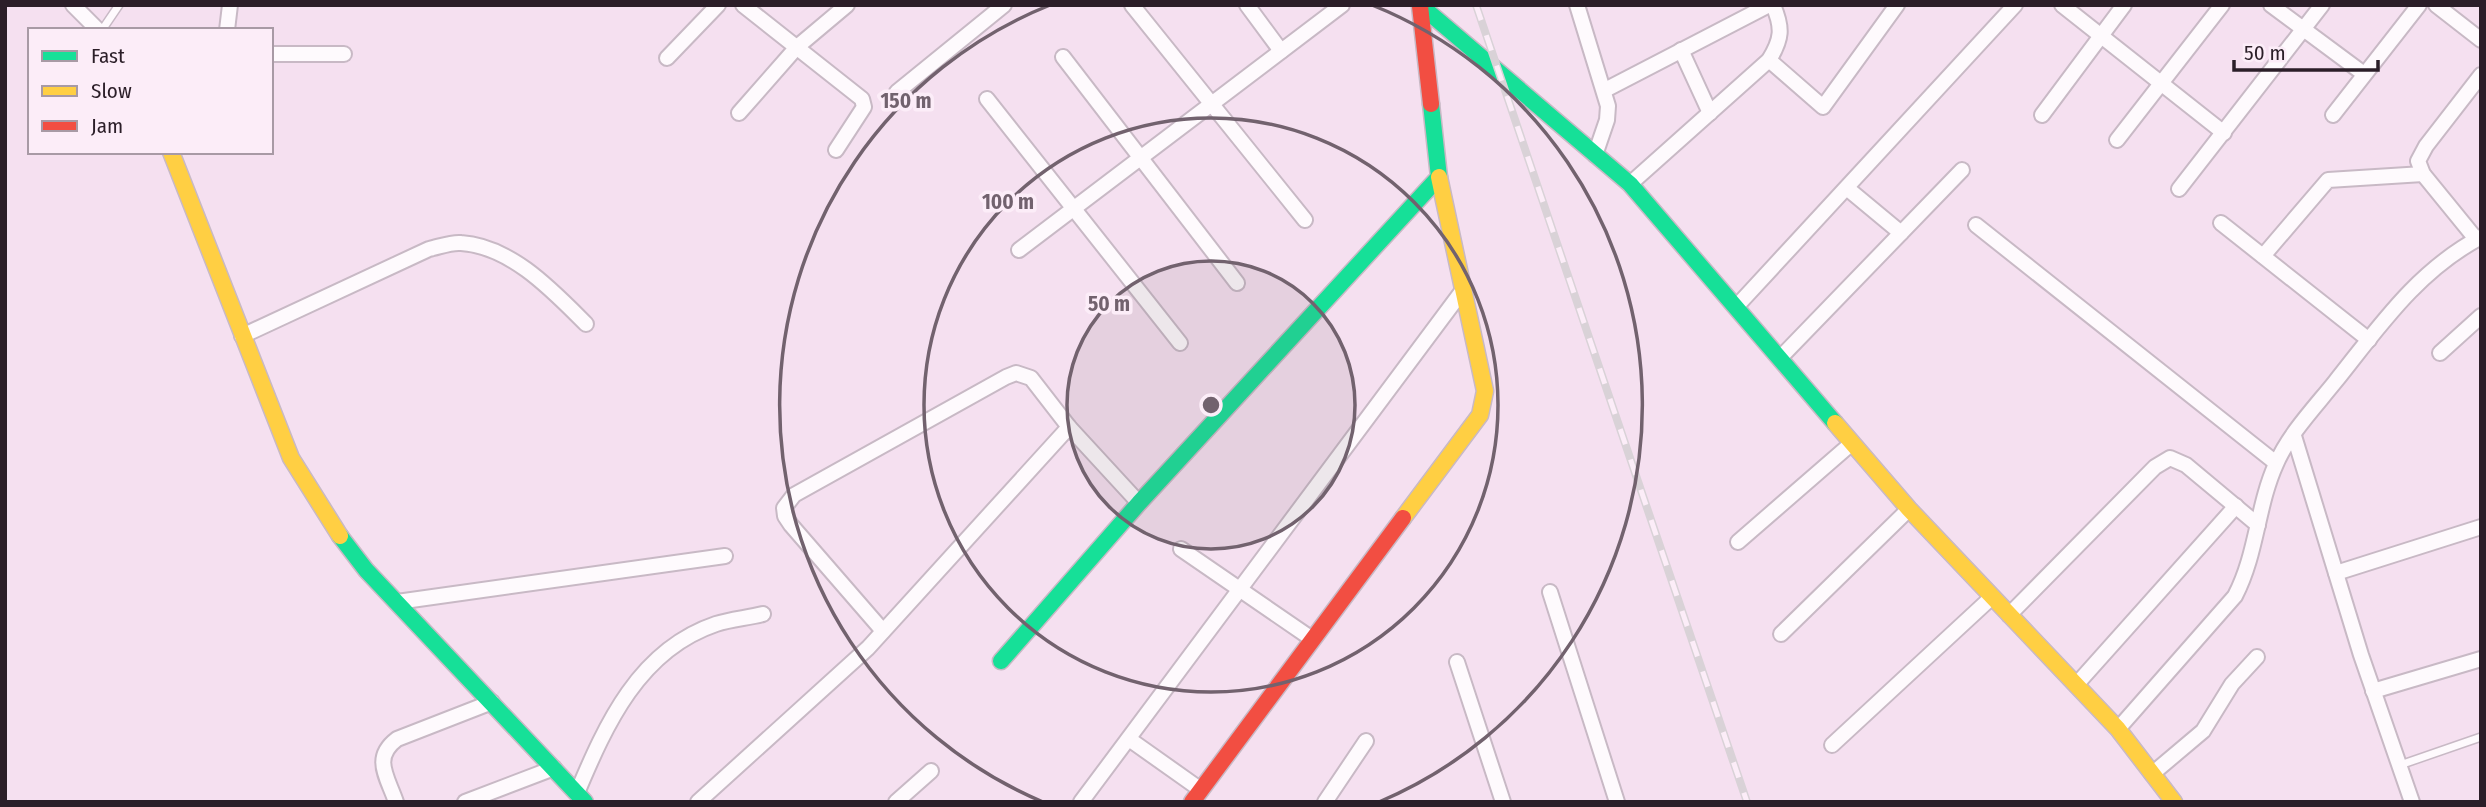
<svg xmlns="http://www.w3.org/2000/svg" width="2486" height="807" font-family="'Fira Sans Condensed',sans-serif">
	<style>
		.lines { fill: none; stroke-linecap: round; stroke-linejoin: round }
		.lane-casing { stroke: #c8b9c5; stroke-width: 10 }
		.street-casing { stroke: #c8b9c5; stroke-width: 18 }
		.fast-casing { stroke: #c8b9c5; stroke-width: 19 }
		.slow-casing { stroke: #c8b9c5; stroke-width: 19 }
		.jam-casing { stroke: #c8b9c5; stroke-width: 19 }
		.lane { stroke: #fefafd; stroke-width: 7 }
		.street { stroke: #fefafd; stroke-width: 14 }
		.fast { stroke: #16e098; stroke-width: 16 }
		.slow { stroke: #ffcf43; stroke-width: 16 }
		.jam { stroke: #f24e42; stroke-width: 16 }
		.rail-casing { stroke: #d9d2d7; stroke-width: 8 }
		.rail { stroke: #fcedf8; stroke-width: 5; stroke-dasharray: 16; stroke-linecap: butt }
		.ring { fill: none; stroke: #72626e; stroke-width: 3.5 }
		.centre { fill: #72626e; stroke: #fcedf8; stroke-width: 3.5 }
		.ring-label { font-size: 21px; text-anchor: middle; font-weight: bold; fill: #72626e; stroke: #fcedf8; stroke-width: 7; stroke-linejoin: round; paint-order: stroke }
	</style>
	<rect width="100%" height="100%" fill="#f5e0f0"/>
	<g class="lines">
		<defs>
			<g id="lane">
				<path d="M102 30 119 5"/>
				<path d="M2400 765 2481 737"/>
			</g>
			<g id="street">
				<path d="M73 5 98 30"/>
				<path d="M743 5 862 99 864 107 836 150"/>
				<path d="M1132 5 1305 220"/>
				<path d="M1247 5 1281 51"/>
				<path d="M1577 5 1608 106 1607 120 1595 155"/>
				<path d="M2062 5 2224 133"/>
				<path d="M2271 5 2364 74"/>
				<path d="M2436 5 2481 40"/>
				<path d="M227 30 230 5"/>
				<path d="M1681 50 1710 113"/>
				<path d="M271 54H344"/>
				<path d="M1063 57 1237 283"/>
				<path d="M667 58 718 5"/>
				<path d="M1769 60 1823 107 1897 5"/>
				<path d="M1605 90 1769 5"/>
				<path d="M897 92 1004 5"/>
				<path d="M987 99 1180 343"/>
				<path d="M739 113 797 47 847 5"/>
				<path d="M2042 115 2124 5"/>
				<path d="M2333 115 2419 5"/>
				<path d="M2117 140 2222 5"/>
				<path d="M1630 184 1769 60C1782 39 1783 28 1773 5"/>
				<path d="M1848 189 1901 233"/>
				<path d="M2179 189 2322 5"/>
				<path d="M2221 223 2369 340"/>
				<path d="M1976 225 2276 463"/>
				<path d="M2476 239 2423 174 2418 161 2426 146 2481 75"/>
				<path d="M1019 250 1342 5"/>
				<path d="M2263 256 2328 180 2423 174"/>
				<path d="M1736 307 2015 5"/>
				<path d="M242 336 429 249C439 247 451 242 461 243 511 246 553 291 586 324"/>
				<path d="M2440 353 2481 316"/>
				<path d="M1780 358 1962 170"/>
				<path d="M2294 436 2361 655 2412 802"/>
				<path d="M1738 542 1852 443"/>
				<path d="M1181 549 1312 639"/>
				<path d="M2336 573 2481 527"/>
				<path d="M1550 592 1617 802"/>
				<path d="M397 602 725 556"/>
				<path d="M2009 615 2155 467 2170 458 2186 465 2258 525"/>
				<path d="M883 631 791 525 785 516 784 508 794 495 1006 377 1016 373 1031 378 1069 427 1139 503"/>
				<path d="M1781 634 1909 509"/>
				<path d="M1457 662 1503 802"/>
				<path d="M2076 685 2236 506"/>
				<path d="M2373 691 2481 659"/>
				<path d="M2118 729 2235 596C2257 554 2257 506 2276 464 2289 434 2315 407 2335 382 2379 327 2417 271 2481 237"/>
				<path d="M1129 739 1201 790"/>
				<path d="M1832 745 1992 597"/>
				<path d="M2152 774 2203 731 2232 684 2257 657"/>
				<path d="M577 793C606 724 639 650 716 624 731 619 748 618 763 614"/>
				<path d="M396 802C387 776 372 758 397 739L492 702"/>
				<path d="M465 802 554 768"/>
				<path d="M698 802 868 648 1069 427"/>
				<path d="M896 802 931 771"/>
				<path d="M1081 802 1463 290"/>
				<path d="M1325 802 1366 741"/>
			</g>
			<g id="fast">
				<path d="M1420 5 1630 184 1835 423"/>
				<path d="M340 536 366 570 585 802"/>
				<path d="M1001 661 1139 503 1439 177 1431 104"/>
			</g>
			<g id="slow">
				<path d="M171 152 291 458 340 536"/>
				<path d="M1835 423 1909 509 2118 729 2174 802"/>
				<path d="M1403 518 1480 415 1485 391 1439 177"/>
			</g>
			<g id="jam">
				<path d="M1420 6 1431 104"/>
				<path d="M1192 802 1403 518"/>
			</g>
		</defs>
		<use href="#lane" class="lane-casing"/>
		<use href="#street" class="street-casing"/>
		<use href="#fast" class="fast-casing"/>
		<use href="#slow" class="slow-casing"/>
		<use href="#jam" class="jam-casing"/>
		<use href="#lane" class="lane"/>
		<use href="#street" class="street"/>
		<use href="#fast" class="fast"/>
		<use href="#slow" class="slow"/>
		<use href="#jam" class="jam"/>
		<defs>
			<path id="rail" d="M1476 5 1747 802"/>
		</defs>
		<use href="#rail" class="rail-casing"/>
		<use href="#rail" class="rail"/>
	</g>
	<circle cx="1211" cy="405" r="144" fill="#72626e" fill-opacity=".12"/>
	<g class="ring">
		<circle cx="1211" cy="405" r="144"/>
		<circle cx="1211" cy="405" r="287"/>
		<path d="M1043 802A431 431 0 0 1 1050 5M1372 5A431 431 0 0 1 1379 802"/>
	</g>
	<circle cx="1211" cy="405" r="10" class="centre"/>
	<g class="ring-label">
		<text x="906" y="108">150 m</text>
		<text x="1008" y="209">100 m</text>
		<text x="1109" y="311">50 m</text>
	</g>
	<rect width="2486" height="807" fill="none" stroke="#2b1e28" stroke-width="14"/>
	<rect x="28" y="28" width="245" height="126" fill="#fcedf8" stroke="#a89aa5" stroke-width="2"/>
	<rect x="42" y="51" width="35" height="10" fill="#16e098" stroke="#a89aa5" stroke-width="2"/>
	<text x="91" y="63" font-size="21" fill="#2b1e28">Fast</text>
	<rect x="42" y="86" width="35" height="10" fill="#ffcf43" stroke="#a89aa5" stroke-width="2"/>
	<text x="91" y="98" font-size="21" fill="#2b1e28">Slow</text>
	<rect x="42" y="121" width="35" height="10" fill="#f24e42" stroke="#a89aa5" stroke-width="2"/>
	<text x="91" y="133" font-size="21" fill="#2b1e28">Jam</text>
	<path d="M2234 60v10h144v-10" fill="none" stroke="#2b1e28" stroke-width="3.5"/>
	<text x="2244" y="60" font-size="21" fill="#2b1e28" stroke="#fcedf8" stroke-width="5" paint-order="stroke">50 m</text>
</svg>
